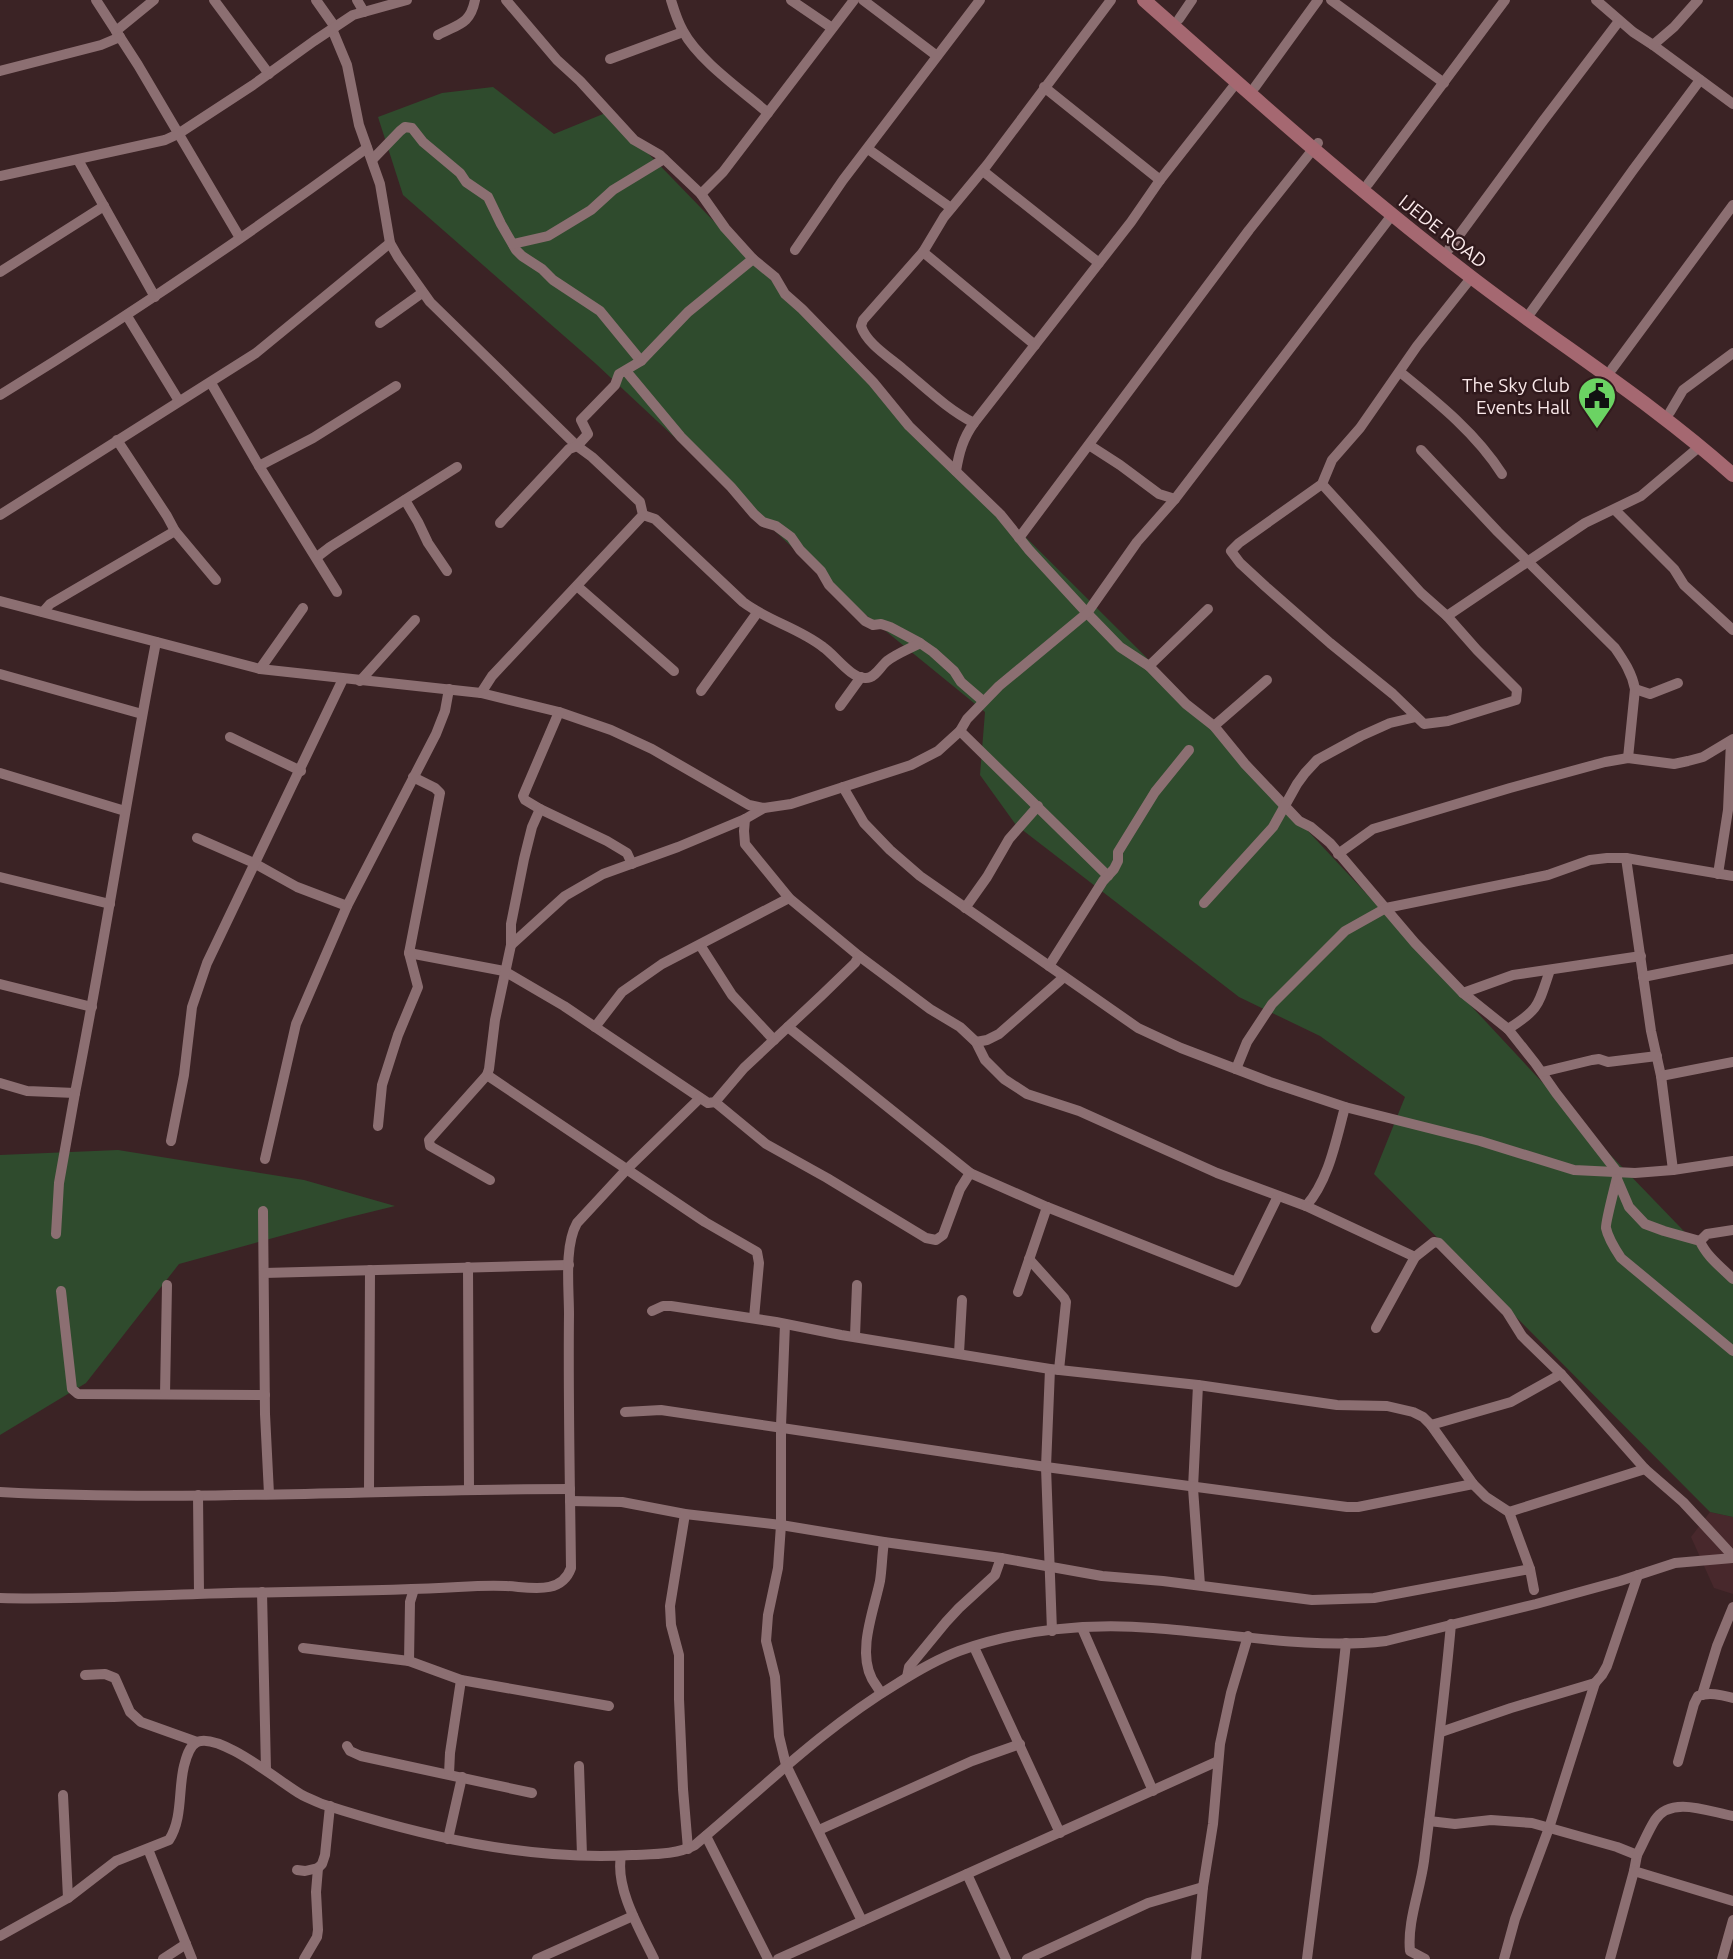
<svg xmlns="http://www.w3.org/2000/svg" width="1733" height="1959" font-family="Ubuntu,sans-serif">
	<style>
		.built { fill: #48282c }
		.green { fill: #2f4b2d }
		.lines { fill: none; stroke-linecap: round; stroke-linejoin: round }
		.street { stroke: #8c6f72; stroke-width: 10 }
		.secondary { stroke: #a56871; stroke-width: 14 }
		.labels { text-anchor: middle; stroke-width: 5; stroke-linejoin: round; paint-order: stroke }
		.street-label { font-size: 19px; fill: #fae9ea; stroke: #30191c }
		.poi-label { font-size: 19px; fill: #fae9ea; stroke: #30191c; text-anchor: end }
	</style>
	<rect width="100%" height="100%" fill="#3b2325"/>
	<path class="built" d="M1710 1512 1733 1517V1594L1714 1588 1691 1537Z"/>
	<g class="green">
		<path d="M493 87 554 134 608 112 861 373 1145 656 1597 1141 1733 1282V1517L1710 1512 1374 1174 1405 1097 1320 1036 1239 997 1016 825 980 775 985 712 855 606 595 363 403 195 378 117 442 93Z"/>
		<path d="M118 1150 304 1180 395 1206 346 1218 179 1264 86 1383 0 1435V1155Z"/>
	</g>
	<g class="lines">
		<g class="street">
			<path d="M96 0 138 65 240 238"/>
			<path d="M214 0 269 74"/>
			<path d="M316 0 335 27"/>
			<path d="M357 0 364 12"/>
			<path d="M506 0 557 60 580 81 634 140 660 155 701 194 725 228 753 259 775 277 785 294 802 309 873 382 909 426 1000 514 1029 550 1087 613 1120 647 1149 666 1186 704 1214 726 1245 764 1299 821 1311 827 1330 843 1415 943 1463 993 1508 1029 1535 1063 1556 1093 1618 1173C1616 1183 1605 1223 1606 1228 1608 1238 1615 1249 1621 1258L1733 1351"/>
			<path d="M671 0C674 10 678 22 683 31 699 61 743 91 768 113"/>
			<path d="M791 0 832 28"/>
			<path d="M863 0 937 56"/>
			<path d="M1331 0 1444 83"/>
			<path d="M1596 0 1633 32 1653 45 1733 104"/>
			<path d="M1179 19 1192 0"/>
			<path d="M332 29 347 65 359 125 380 184 390 243 398 257 430 302 577 446 592 457 640 502 643 515 492 676 481 693"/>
			<path d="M116 31 154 0"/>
			<path d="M438 35C458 24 470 25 475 0"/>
			<path d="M1653 45 1674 27 1698 0"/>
			<path d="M610 59 683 32"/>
			<path d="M0 71 101 45 120 37"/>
			<path d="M1044 87 1160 180"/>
			<path d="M1255 87 1318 0"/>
			<path d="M868 149 951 208"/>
			<path d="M78 160 155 297"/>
			<path d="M372 160 400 131 405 127 412 128 423 142 460 173 466 182 488 197 501 224 516 250 522 256 542 269 553 280 600 311 641 361"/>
			<path d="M983 171 1099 263"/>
			<path d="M0 176 165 140 178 134 253 85 314 41 353 15 407 0"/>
			<path d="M1368 184 1505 0"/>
			<path d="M701 194 723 172 854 0"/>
			<path d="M513 244 548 236 591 210 613 190 664 159"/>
			<path d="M1449 249 1543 121 1619 21"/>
			<path d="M795 250 843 180 980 0"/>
			<path d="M923 252 1035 345"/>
			<path d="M0 272 104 206"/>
			<path d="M1531 312 1633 170 1700 80"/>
			<path d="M127 316 179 401"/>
			<path d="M380 323 422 293"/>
			<path d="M1612 369 1733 205"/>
			<path d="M626 371 681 437 731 487 754 514 763 522 776 526 791 537 800 550 821 571 829 585 865 621 873 625 881 624 890 627 920 643 933 652 954 671 961 682 983 701"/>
			<path d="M1400 372C1437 402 1476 433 1502 474"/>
			<path d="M211 383 259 466 337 592"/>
			<path d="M0 395C126 318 248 235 367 148"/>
			<path d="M1670 412 1683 390 1733 353"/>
			<path d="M974 423C947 409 926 388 903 369 889 357 867 344 861 326L863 320 923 252 944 217 987 165 1111 0"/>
			<path d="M117 440 167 516 175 531 216 580"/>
			<path d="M1089 445 1120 465 1159 494 1175 499"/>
			<path d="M1421 450 1498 532 1615 648C1624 661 1632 673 1635 689L1628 758"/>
			<path d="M259 466 313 438 396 386"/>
			<path d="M956 471C959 453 963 438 974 423L1131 222 1160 180 1237 82"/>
			<path d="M1322 484 1421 593 1447 616 1477 650 1517 690 1516 700 1448 721 1424 724 1393 694 1330 643 1266 587 1240 563 1231 551 1239 543 1322 484 1332 460 1360 428 1417 346 1471 278"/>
			<path d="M405 500 418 522 428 543 447 571"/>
			<path d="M1615 510 1674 569 1684 585 1733 630"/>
			<path d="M0 515 256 353 390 243"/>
			<path d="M643 515 655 519 743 602C768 621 799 628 823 647 835 655 851 679 866 678 875 678 880 667 887 661 896 654 909 649 920 643"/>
			<path d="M500 523 569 449 577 446 588 434 581 420 615 385 619 374 641 361 688 312 753 259"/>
			<path d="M1019 538 1249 230 1318 143"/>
			<path d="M317 557 330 547 457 467"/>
			<path d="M577 586 674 671"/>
			<path d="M0 601 260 669 481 693 559 712 611 730 652 749 749 805 764 808 791 804 911 765 938 751 960 731 967 719 999 686 1087 613 1137 542 1175 499 1392 215"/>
			<path d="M43 612 50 604 175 531"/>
			<path d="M1447 616 1585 523 1641 496 1699 447"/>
			<path d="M1149 666 1208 609"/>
			<path d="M260 669 303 608"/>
			<path d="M0 674 142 714"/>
			<path d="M360 681 415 620"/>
			<path d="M1635 689 1650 694 1678 683"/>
			<path d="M701 691 757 613"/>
			<path d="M840 706 861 677"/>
			<path d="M559 712 523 796 525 800 540 809 607 841 627 853 632 864"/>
			<path d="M1214 726 1267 680"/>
			<path d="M960 731 1108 876"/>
			<path d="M230 737 301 771"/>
			<path d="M0 773 125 811"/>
			<path d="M843 787 864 823 890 850 920 876 1138 1028 1181 1048 1270 1082 1345 1107 1480 1141 1574 1170 1635 1173 1673 1170 1733 1161"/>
			<path d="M197 838 254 863 297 887 347 906"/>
			<path d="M1338 854 1373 829 1510 788 1605 762 1628 758 1674 764 1688 761 1703 757 1733 739"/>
			<path d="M1626 858 1651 1031 1661 1076 1673 1170"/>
			<path d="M1718 874 1728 810 1731 741"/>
			<path d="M0 877 110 904"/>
			<path d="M1204 903 1273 827 1297 784 1305 773 1317 760 1361 736 1390 723 1416 717"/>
			<path d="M965 908 987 877 1009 839 1038 806"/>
			<path d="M511 945 565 896 603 874 678 847 745 819 764 808"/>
			<path d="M700 945 732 995 774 1040"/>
			<path d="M409 953 504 971 564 1006 708 1103 715 1102 744 1068 822 995 855 963 859 956 789 898 745 844 744 831 745 819"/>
			<path d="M859 956 930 1009 960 1027 976 1042 985 1060 1004 1079 1027 1094 1079 1111 1217 1173 1306 1206C1329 1180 1336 1140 1345 1107"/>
			<path d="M1049 966 1103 881 1114 869 1118 861V852L1155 792 1189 750"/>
			<path d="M1643 977 1733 959"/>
			<path d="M0 984 92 1007"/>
			<path d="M1463 993 1513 975 1641 956"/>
			<path d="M595 1027 622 992 662 964 789 898"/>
			<path d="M788 1027 970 1173 1047 1207 1236 1282 1278 1196"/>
			<path d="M1508 1029C1540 1009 1538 1005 1550 970"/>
			<path d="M976 1042 987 1040 999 1034 1064 977"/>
			<path d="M1236 1069 1247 1042 1272 1004 1345 931 1386 908 1548 875 1590 860 1607 858H1626L1733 876"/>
			<path d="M1542 1072 1592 1060 1599 1059 1608 1062 1657 1056"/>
			<path d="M487 1075 705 1222 757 1252 759 1263 754 1318"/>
			<path d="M1661 1076 1733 1062"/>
			<path d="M0 1083 27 1091 75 1093C105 943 127 792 156 642"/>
			<path d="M715 1102 766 1144 827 1178 926 1238 936 1240 943 1235 960 1189 970 1173"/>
			<path d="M378 1126 382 1085 398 1035 418 987 409 953 440 793 435 788 413 777"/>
			<path d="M171 1141 184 1075 192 1007 207 963 343 679"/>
			<path d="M265 1159 296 1024 347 906 436 734 445 711 449 689"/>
			<path d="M1617 1179 1629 1207 1645 1224 1664 1231 1700 1241"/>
			<path d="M490 1180 430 1146 429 1140 487 1075 489 1069 495 1020 511 945V924L524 859 532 827 540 809"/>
			<path d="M1306 1206 1415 1257"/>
			<path d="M263 1211 265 1414 269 1494"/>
			<path d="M56 1234 59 1183 75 1093"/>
			<path d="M1700 1241C1706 1256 1722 1268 1733 1279"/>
			<path d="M1700 1241 1707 1234 1733 1230"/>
			<path d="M1029 1259 1064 1298 1066 1302 1059 1370"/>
			<path d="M468 1267 469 1489"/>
			<path d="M264 1273 569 1265"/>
			<path d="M61 1291 72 1389 78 1394 265 1395"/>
			<path d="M1018 1292 1047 1207"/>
			<path d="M652 1311 663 1306H671L776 1322 841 1335 1050 1369 1198 1385 1337 1405 1387 1406 1413 1412 1423 1417 1431 1425 1473 1484 1486 1497 1509 1512 1530 1569 1534 1590"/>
			<path d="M785 1324 781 1426V1525L778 1568 768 1615 766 1641 775 1677 779 1736 786 1765 862 1921"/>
			<path d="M1376 1328 1415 1257 1434 1242 1439 1243 1507 1312 1522 1336 1561 1374 1645 1469 1683 1502 1733 1556"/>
			<path d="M855 1336 857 1285"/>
			<path d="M959 1353 962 1300"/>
			<path d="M1050 1369 1046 1467 1052 1631"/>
			<path d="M1198 1385 1193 1488 1200 1585"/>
			<path d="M165 1394 167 1285"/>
			<path d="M625 1412 661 1410 1046 1467 1347 1507H1358L1473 1484"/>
			<path d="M1431 1425 1511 1402 1561 1374"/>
			<path d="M369 1491 370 1270"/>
			<path d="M0 1492C190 1502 380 1489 570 1489"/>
			<path d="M198 1495 199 1593"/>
			<path d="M570 1501 622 1502 685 1514 781 1525 884 1542 1001 1558 1102 1576 1163 1581 1312 1600 1374 1598 1530 1569"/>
			<path d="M1509 1512 1645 1469"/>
			<path d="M685 1514 670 1606 671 1625 679 1655V1699L683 1789 688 1849"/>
			<path d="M262 1592 266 1770"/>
			<path d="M0 1598C66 1600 131 1596 197 1594 284 1591 371 1592 458 1587 474 1586 490 1585 506 1586 529 1587 561 1596 571 1568 570 1484 568 1399 569 1314 569 1288 564 1246 577 1223L627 1169 700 1098"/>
			<path d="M1082 1628 1153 1791"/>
			<path d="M974 1647 1060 1833"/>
			<path d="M303 1648 409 1661 461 1680 609 1706"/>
			<path d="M409 1661 410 1602 414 1589"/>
			<path d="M85 1675 105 1674 115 1678 130 1712 141 1722 197 1742"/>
			<path d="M907 1677 909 1667 946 1622 959 1608 995 1575 1001 1558"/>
			<path d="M881 1693C878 1688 875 1684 872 1679 857 1651 874 1610 880 1581 882 1568 882 1555 884 1542"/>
			<path d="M1702 1695 1717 1646 1733 1607"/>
			<path d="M1441 1732 1511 1708 1595 1683"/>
			<path d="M347 1746 350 1751 361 1756 532 1793"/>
			<path d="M1678 1762 1694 1704 1698 1696C1710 1692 1721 1695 1733 1698"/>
			<path d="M579 1766 582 1855"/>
			<path d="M449 1774 450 1753 461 1680"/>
			<path d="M63 1795 68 1898"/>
			<path d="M1429 1821 1455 1824 1491 1820 1532 1823 1617 1847 1637 1855 1634 1871 1733 1901"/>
			<path d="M819 1830 972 1761 1020 1744"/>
			<path d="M706 1836 768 1959"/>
			<path d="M448 1839 462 1777"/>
			<path d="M148 1849 192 1959"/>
			<path d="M1637 1855C1643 1844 1648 1831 1655 1820 1671 1795 1710 1812 1733 1816"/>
			<path d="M621 1856C615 1888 640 1930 654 1959"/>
			<path d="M297 1870 305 1871 318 1868"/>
			<path d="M967 1874 1006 1959"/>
			<path d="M0 1936 68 1898 116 1861 169 1840C183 1818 178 1790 184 1766 186 1758 189 1746 197 1742 220 1732 281 1783 302 1795 308 1798 315 1801 322 1804 421 1836 527 1861 632 1855 653 1854 676 1855 695 1845 762 1789 823 1728 898 1683 917 1671 938 1659 959 1651 1020 1629 1089 1623 1153 1628 1228 1633 1310 1650 1386 1641L1536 1604 1620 1581 1675 1563 1733 1558"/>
			<path d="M163 1959 186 1944"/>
			<path d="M304 1959 317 1937 318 1930 316 1892 318 1868 322 1864 325 1855 330 1806"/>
			<path d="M537 1959 633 1916"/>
			<path d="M778 1959 1218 1761"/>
			<path d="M1027 1959 1148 1903 1203 1887"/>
			<path d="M1196 1959 1203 1887 1213 1824 1220 1744 1231 1693 1248 1636"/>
			<path d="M1307 1959C1320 1854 1335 1749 1346 1643"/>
			<path d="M1425 1959 1410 1951C1407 1922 1420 1891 1424 1861 1434 1782 1444 1703 1451 1624"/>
			<path d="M1504 1959 1515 1919 1549 1828 1595 1683 1602 1675 1607 1666 1638 1575"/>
			<path d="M1610 1959 1634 1871"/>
			<path d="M1722 1959 1733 1920"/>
		</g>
		<path class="secondary" d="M1144 0C1251 95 1357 190 1471 277 1558 344 1652 402 1733 475"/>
	</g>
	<defs>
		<symbol id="civic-pin" viewBox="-11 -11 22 30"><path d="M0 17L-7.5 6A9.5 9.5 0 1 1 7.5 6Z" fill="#6bd363" stroke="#30191c"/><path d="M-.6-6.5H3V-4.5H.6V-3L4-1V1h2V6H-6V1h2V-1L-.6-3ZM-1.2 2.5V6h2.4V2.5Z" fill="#111"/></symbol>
	</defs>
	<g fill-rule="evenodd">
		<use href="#civic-pin" x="1575" y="374" width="44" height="60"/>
	</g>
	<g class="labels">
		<g class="street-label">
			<text transform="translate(1443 231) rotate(38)" y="7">IJEDE ROAD</text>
		</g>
		<g class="poi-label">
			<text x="1570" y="392">The Sky Club<tspan x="1570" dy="22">Events Hall</tspan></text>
		</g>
	</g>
</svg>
